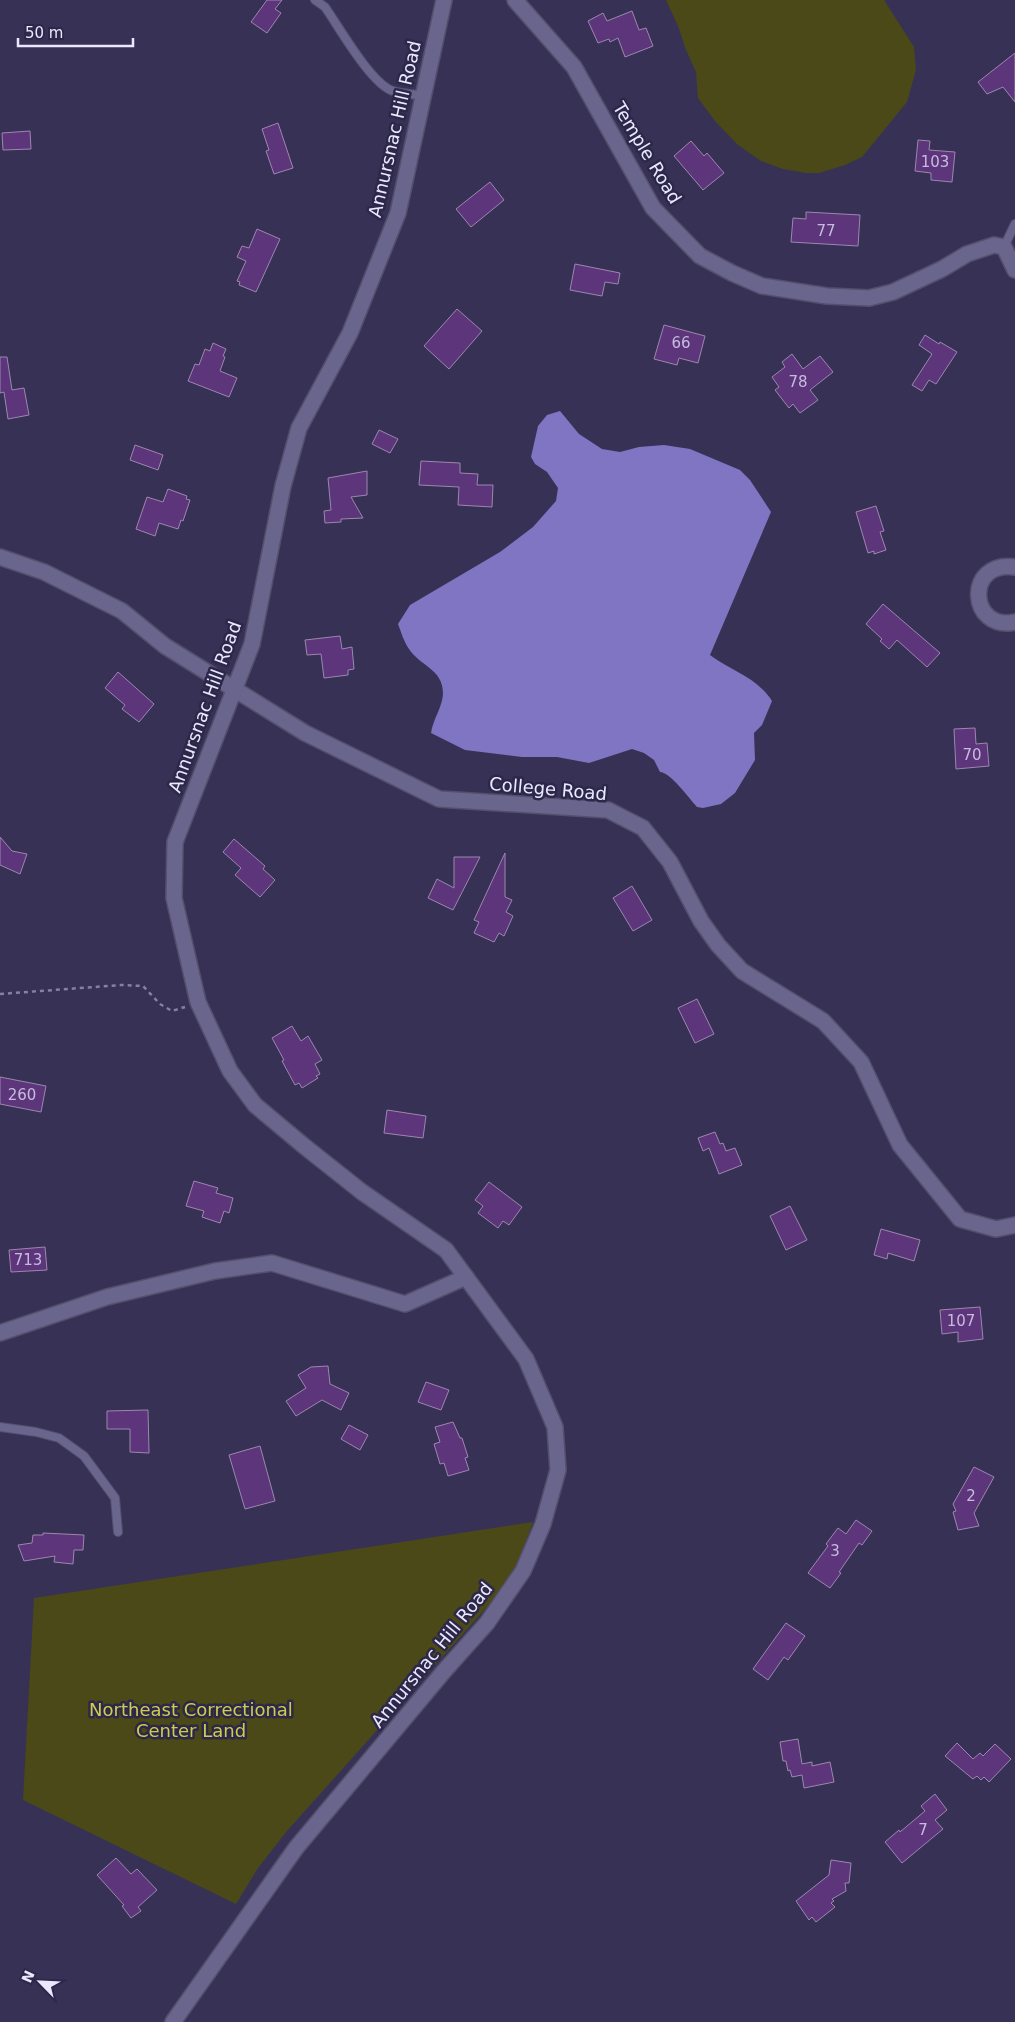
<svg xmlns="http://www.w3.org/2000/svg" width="1015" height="2022" font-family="'DejaVu Sans',sans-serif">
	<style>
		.green { fill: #4a4917 }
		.water { fill: #7f75c2 }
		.building { fill: #5c357a; stroke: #9c87ae }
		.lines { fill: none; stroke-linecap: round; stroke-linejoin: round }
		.service-casing { stroke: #544f6d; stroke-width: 10 }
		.minor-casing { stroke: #544f6d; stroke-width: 18 }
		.path { stroke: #85819f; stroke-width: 2.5; stroke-dasharray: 4 4; stroke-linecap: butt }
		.service { stroke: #69658c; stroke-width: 8 }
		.minor { stroke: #69658c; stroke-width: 15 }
		.labels { text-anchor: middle; stroke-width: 5; stroke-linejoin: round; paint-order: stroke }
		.number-label { font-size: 15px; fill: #c6bbde }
		.street-label { font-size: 18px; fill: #e9e8ff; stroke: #2d284a }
		.park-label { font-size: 18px; fill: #cecc4e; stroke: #2d284a }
	</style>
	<rect width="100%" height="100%" fill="#373255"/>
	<g class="green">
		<path d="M666 0H884L914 47 916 70 907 102 862 157 845 165 819 173H807L783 169 761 161 738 145 715 121 698 98 696 72 686 50 678 26Z"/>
		<path d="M533 1522 518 1563 496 1597 287 1831 258 1868 236 1904 23 1800 34 1598Z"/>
	</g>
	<path class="water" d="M560 411 579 434 602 449 620 452 639 447 664 445 690 449 740 470 750 480 771 512 710 655C731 671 757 677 772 701L762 725 754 733 755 760 735 793 721 804 703 808 697 807C689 798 670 772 660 772L654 760 644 753 632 749 589 763 557 757H522L465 750 431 733C433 719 443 706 443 693 443 669 420 666 409 649 404 642 401 632 398 624L410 605 500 552 533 527 556 501 558 488 547 472 535 464 531 457 538 426 547 415Z"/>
	<g class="building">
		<path d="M267 0H282L275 9 281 13 267 33 251 22Z"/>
		<path d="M632 11 639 30 646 28 653 46 625 57 618 38 610 42 609 39 598 43 588 21 603 13 607 21Z"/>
		<path d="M1015 53V102L1003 87 987 94 978 82Z"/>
		<path d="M278 123 293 168 274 174 266 151 269 150 262 129Z"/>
		<path d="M30 131 31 149 3 150 2 133Z"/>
		<path d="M918 140 930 141 929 150 955 152 952 182 931 180V173L915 171Z"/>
		<path d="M691 141 704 156 707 153 724 173 703 190 674 156Z"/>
		<path d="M490 182 504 200 471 227 456 209Z"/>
		<path d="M806 212 860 215 858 246 791 242 793 218 806 219Z"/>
		<path d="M257 229 280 239 256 292 239 285 240 282 237 281 246 261 237 257 242 246 249 248Z"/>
		<path d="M575 264 620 273 618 284 605 282 602 296 570 290Z"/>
		<path d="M457 309 482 331 449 369 424 346Z"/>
		<path d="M664 325 705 336 698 363 679 358 677 365 654 359Z"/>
		<path d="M925 335 939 344 940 342 957 352 936 384 929 380 922 391 912 385 932 354 919 345Z"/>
		<path d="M213 343 226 349 223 356 225 357 220 371 237 378 229 397 188 381 195 364 199 365 205 349 210 351Z"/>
		<path d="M792 354 803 369 820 356 833 372 810 390 818 400 800 413 793 404 789 408 775 390 779 387 772 377 785 367 782 362Z"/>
		<path d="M0 357H7L12 390 24 388 29 415 8 419 4 392 0 393Z"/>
		<path d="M379 430 398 439 390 453 372 444Z"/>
		<path d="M135 445 163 455 158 470 130 460Z"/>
		<path d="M421 461 460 463V473L478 474 477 485H493L492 507 458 505 459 487 419 485Z"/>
		<path d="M367 471V495L351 497 363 518 341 519V522L325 523 324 511 331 510 328 478Z"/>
		<path d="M168 489 187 496 186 499 190 500 183 521 181 520 178 529 159 523 155 536 136 529 147 497 163 502Z"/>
		<path d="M876 506 884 531 880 532 886 550 874 554V551L868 553 856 512Z"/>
		<path d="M883 604 940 653 927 667 897 640 889 649 880 641 882 639 866 624Z"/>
		<path d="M340 636 342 649 352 647 354 669 348 670V675L324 678 321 654 307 655 305 640Z"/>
		<path d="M118 672 154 704 139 722 122 709 125 705 105 688Z"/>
		<path d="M975 728 976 744 987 743 989 766 956 769 954 729Z"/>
		<path d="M0 837 12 851 27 854 20 874 0 865Z"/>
		<path d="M234 839 265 866 263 869 275 880 260 897 235 875 241 868 223 852Z"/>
		<path d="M505 853V897L512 900 506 912 513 916 504 936 499 933 494 942 474 933 479 922 474 920Z"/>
		<path d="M454 857H480L453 910 428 898 437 879 454 888Z"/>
		<path d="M632 886 652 920 633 931 613 898Z"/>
		<path d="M697 999 714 1034 695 1043 678 1008Z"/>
		<path d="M292 1026 301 1041 308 1036 322 1060 315 1064 320 1074 316 1076 318 1078 302 1088 299 1083 295 1085 282 1061 284 1060 272 1038Z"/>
		<path d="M0 1077 46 1086 41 1112 0 1104Z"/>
		<path d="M387 1110 426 1116 423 1138 384 1133Z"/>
		<path d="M715 1132 720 1144 723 1143 726 1151 735 1148 742 1165 719 1174 709 1148 703 1151 698 1138Z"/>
		<path d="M194 1181 218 1188 216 1193 233 1198 229 1213 224 1211 220 1223 202 1217 204 1211 186 1206Z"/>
		<path d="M489 1182 522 1207 509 1225 503 1221 498 1228 478 1213 483 1206 475 1200Z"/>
		<path d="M790 1206 807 1240 786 1250 770 1216Z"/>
		<path d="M881 1229 920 1240 914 1261 888 1253 887 1259 874 1255Z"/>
		<path d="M45 1247 47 1270 11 1272 9 1250Z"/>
		<path d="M980 1307 983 1339 958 1342V1332L942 1334 940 1310Z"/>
		<path d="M328 1366 330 1384 349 1393 341 1410 322 1400 296 1416 286 1401 306 1388 298 1375 311 1367Z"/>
		<path d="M426 1382 449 1390 441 1410 418 1402Z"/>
		<path d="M148 1410 149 1453 130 1452V1429H107V1411Z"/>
		<path d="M453 1422 460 1438H462L468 1457 465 1458 469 1470 448 1476 444 1463 440 1464 434 1444 440 1442 435 1427Z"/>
		<path d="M349 1425 368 1435 360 1450 341 1439Z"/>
		<path d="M260 1446 275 1501 245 1509 229 1455Z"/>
		<path d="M974 1467 994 1477 974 1513 979 1526 958 1530 953 1512 956 1511 953 1504Z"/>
		<path d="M856 1520 872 1531 862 1545 859 1543 839 1572 841 1573 830 1588 808 1573 828 1546 826 1544 838 1528 846 1534Z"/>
		<path d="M43 1533 84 1535 83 1550H74L73 1564 54 1562 55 1556 24 1561 18 1545 32 1543 33 1535H43Z"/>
		<path d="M786 1623 805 1636 788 1660 784 1657 768 1680 753 1669Z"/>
		<path d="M798 1739 802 1764 812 1762V1766L830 1762 834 1782 804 1788 802 1775 792 1777 790 1770 788 1771 786 1761H783L780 1742Z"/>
		<path d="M957 1743 973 1759 980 1753 983 1756 995 1744 1011 1759 989 1782 984 1777 981 1780 977 1776 973 1779 945 1756Z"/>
		<path d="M935 1794 947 1810 935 1820 943 1829 902 1863 885 1842 899 1830 900 1832 925 1811 921 1806Z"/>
		<path d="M116 1858 131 1874 137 1869 157 1890 138 1907 141 1911 131 1918 122 1906 124 1905 97 1875Z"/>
		<path d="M831 1860 851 1863 849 1883H845L846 1891 832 1899 834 1901 831 1903 835 1907 816 1922 812 1917 809 1920 796 1901 829 1875Z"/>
	</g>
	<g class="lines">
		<defs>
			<g id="service">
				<path d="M315 0 325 7C339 27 371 84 393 91 402 94 414 94 424 96"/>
				<path d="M1004 247 1015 224"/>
				<path d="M0 1427 36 1432 59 1438 84 1456 115 1498 118 1532"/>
			</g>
			<g id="minor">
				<path d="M515 0 574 67 653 208 700 256 732 273 762 286 827 296 869 298 893 292 942 269 967 254 994 245 1004 247 1015 270"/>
				<path d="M0 557 44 572 122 611 165 646 305 733 439 799 608 810 643 828 670 862 701 921 718 945 742 971 823 1021 861 1062 900 1145 960 1219 996 1229 1015 1225"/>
				<path d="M1015 567C964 560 969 632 1015 622"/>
				<path d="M0 1333 107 1297 215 1271 272 1263 405 1304 466 1277"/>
				<path d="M173 2022 296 1848 445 1670 487 1623 523 1571 543 1524 558 1470 555 1427 526 1359 446 1250 362 1192 304 1146 255 1105 230 1071 198 1002 174 898 175 842 252 644 283 486 299 428 350 333 398 213 444 0"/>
			</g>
		</defs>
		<use href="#service" class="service-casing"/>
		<use href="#minor" class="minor-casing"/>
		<path class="path" d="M0 994 121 985 143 986 160 1004 172 1011 185 1007"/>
		<use href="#service" class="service"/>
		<use href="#minor" class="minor"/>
	</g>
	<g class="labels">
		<g class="number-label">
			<text x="935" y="167">103</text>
			<text x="826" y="236">77</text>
			<text x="681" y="348">66</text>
			<text x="798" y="387">78</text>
			<text x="972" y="760">70</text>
			<text x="22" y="1100">260</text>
			<text x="28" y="1265">713</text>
			<text x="961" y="1326">107</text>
			<text x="971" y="1501">2</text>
			<text x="835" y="1556">3</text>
			<text x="923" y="1835">7</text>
		</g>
		<g class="street-label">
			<text transform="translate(395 129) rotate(-77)" y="6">Annursnac Hill Road</text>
			<text transform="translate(647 153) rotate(59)" y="6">Temple Road</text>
			<text transform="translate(205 707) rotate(-70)" y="6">Annursnac Hill Road</text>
			<text transform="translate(548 789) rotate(5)" y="6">College Road</text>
			<text transform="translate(432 1655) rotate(-51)" y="6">Annursnac Hill Road</text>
		</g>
		<g class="park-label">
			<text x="191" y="1716">Northeast Correctional<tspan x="191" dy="21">Center Land</tspan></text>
		</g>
	</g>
	<g transform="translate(40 1982) rotate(294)" stroke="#2d284a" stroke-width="4" paint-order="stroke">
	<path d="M0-4L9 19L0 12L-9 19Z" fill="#e9e8ff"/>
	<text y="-8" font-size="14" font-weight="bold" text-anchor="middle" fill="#e9e8ff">N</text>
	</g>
	<path d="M18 38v8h115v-8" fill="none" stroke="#e9e8ff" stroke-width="2.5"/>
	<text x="25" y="38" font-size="15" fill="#e9e8ff" stroke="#2d284a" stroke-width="4" paint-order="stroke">50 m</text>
</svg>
